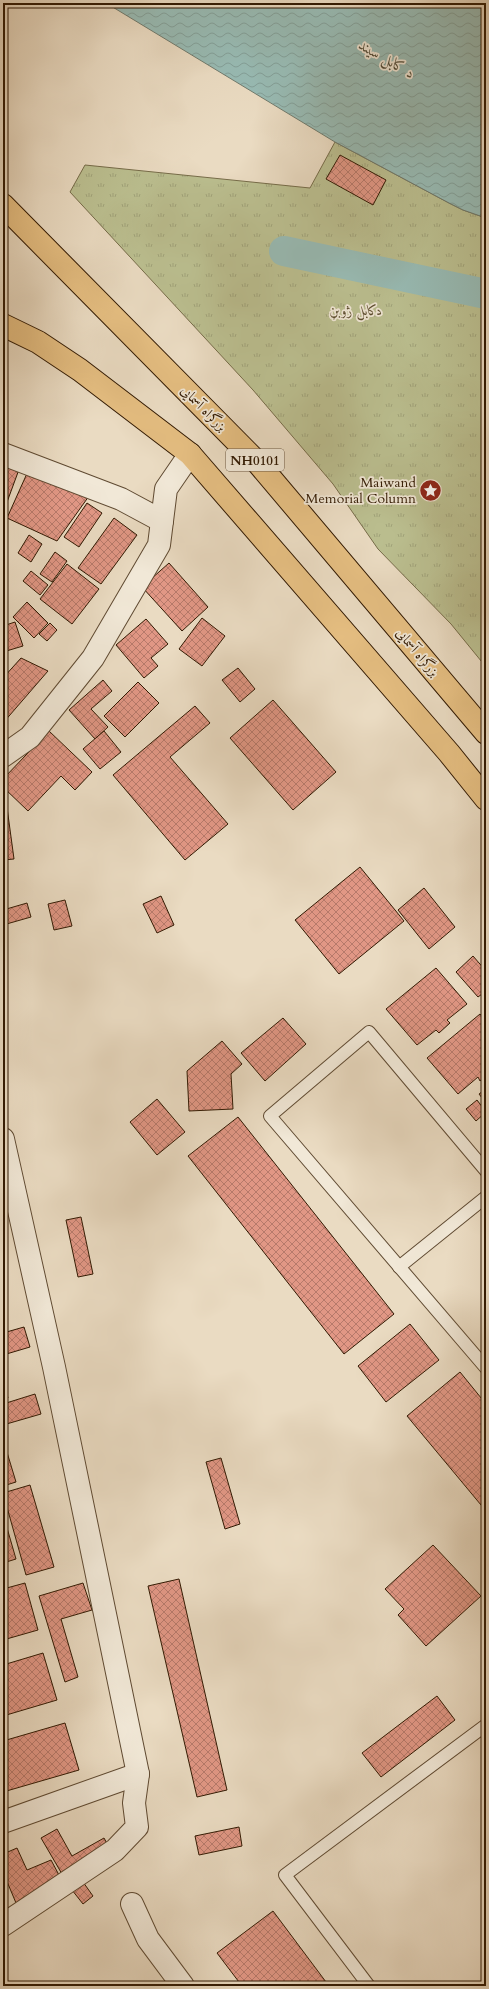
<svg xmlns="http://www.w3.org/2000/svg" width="489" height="1989" font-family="Cardo,Amiri,serif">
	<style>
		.grass { fill: url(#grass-tufts); stroke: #766c49 }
		.water { fill: url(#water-waves); stroke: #6f7a6d }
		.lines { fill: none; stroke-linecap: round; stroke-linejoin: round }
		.canal { stroke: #98bbb4; stroke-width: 30 }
		.building { fill: url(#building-cross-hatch); stroke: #311902 }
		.service-casing { stroke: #5f4a32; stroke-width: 14 }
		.minor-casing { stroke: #5f4a32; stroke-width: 24 }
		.trunk-casing { stroke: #311902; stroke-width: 24 }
		.service { stroke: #f1e8d7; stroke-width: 12 }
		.minor { stroke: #f1e8d7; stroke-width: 22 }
		.trunk { stroke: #e5be81; stroke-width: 22 }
		.labels { text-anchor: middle; stroke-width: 3.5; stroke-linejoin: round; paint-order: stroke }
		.shield { fill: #f1e8d7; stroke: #6b5742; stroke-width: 1 }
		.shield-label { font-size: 13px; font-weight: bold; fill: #311902 }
		.park-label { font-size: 14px; font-style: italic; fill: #5a4b2d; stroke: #f1e8d7 }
		.street-label { font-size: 14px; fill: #311902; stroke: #f1e8d7 }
		.poi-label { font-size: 14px; fill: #311902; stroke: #f1e8d7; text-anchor: end }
		.water-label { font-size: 15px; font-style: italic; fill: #504a37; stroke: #f1e8d7 }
	</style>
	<defs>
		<pattern id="grass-tufts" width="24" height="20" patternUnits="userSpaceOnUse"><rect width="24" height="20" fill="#bbbf90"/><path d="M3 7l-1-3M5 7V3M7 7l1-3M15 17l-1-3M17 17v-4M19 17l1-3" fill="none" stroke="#a1a47b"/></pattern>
		<pattern id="water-waves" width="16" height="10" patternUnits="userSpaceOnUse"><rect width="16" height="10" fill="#98bbb4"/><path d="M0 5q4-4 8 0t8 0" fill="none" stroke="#83a099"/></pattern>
		<pattern id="building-cross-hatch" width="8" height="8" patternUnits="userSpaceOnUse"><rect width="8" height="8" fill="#e19785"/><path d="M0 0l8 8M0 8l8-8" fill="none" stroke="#b77a6b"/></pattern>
	</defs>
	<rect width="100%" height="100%" fill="#eadbc2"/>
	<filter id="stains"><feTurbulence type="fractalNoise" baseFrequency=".005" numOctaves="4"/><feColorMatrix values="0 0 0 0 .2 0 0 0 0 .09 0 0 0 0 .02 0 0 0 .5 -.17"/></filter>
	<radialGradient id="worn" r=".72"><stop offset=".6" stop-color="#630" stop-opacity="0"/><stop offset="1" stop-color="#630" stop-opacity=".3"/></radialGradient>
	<path class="grass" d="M335 142 449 203 463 210 486 218V667L451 624 378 549 333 484 253 390 70 192 85 165 310 188Z"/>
	<path class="water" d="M106 3H486V218L463 210 449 203 335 142Z"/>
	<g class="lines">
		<path class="canal" d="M284 251 486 294"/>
	</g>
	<g class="building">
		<path d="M340 155 386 180 373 205 326 179Z"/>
		<path d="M3 461 21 464 3 513Z"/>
		<path d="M29 469 89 496 57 541 7 518Z"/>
		<path d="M87 503 102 513 79 547 64 537Z"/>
		<path d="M114 518 137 535 101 584 78 568Z"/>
		<path d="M29 535 42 544 31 562 18 553Z"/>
		<path d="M55 552 67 561 52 582 40 574Z"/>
		<path d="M169 563 208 607 182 631 142 587Z"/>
		<path d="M67 564 99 589 72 624 40 599Z"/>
		<path d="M31 571 48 585 40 595 23 581Z"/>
		<path d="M27 602 48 623 34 638 13 617Z"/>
		<path d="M202 618 225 636 202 666 179 649Z"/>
		<path d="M146 619 168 644 151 658 158 666 144 678 116 645Z"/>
		<path d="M15 622 23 646 3 652V626Z"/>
		<path d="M50 623 57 630 47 641 39 634Z"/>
		<path d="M21 658 48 671 3 723V678Z"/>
		<path d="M238 668 255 689 240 702 222 680Z"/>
		<path d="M103 680 112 691 91 709 108 727 95 739 69 710Z"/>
		<path d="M138 682 159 703 125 737 104 716Z"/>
		<path d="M273 700 336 772 293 810 230 738Z"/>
		<path d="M195 706 210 723 170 757 228 824 185 860 113 775Z"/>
		<path d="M49 731 92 772 75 790 61 776 28 811 3 787V779Z"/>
		<path d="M104 731 121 752 100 769 83 749Z"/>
		<path d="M6 800 14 859 3 860V801Z"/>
		<path d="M360 867 404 921 339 974 295 920Z"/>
		<path d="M3 877 7 897 3 898Z"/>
		<path d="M424 888 455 927 429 949 398 910Z"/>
		<path d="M161 896 174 925 157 933 143 904Z"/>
		<path d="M65 900 72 926 54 930 48 904Z"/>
		<path d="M27 903 31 917 3 925V910Z"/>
		<path d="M473 956 486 971V991L478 997 456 972Z"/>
		<path d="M436 968 467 1004 447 1020 450 1023 439 1033 436 1030 417 1045 386 1009Z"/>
		<path d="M480 1014 486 1021V1076L480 1081 478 1077 458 1094 427 1058Z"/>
		<path d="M283 1018 306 1044 265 1081 241 1053Z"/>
		<path d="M222 1041 242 1064 231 1074 233 1109 189 1111 187 1071Z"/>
		<path d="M486 1089V1103L479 1094Z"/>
		<path d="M157 1099 185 1132 157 1155 130 1122Z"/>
		<path d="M477 1100 486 1112 476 1121 466 1109Z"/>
		<path d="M238 1117 394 1314 344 1354 188 1156Z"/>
		<path d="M81 1217 93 1274 78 1277 66 1220Z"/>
		<path d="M410 1324 439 1360 386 1402 358 1366Z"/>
		<path d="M24 1327 30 1347 3 1355V1333Z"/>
		<path d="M460 1372 486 1404V1511L407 1416Z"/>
		<path d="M3 1380 8 1398 3 1400Z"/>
		<path d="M35 1394 41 1414 3 1425V1404Z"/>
		<path d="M3 1439 16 1482 3 1486Z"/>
		<path d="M221 1458 240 1524 225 1529 206 1462Z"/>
		<path d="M30 1485 54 1567 26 1575 3 1493Z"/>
		<path d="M3 1514 16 1559 3 1563Z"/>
		<path d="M433 1545 481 1596 426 1646 398 1615 404 1609 385 1589Z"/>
		<path d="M179 1579 227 1790 197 1797 148 1586Z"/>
		<path d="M25 1583 38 1630 3 1640V1589Z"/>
		<path d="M83 1583 92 1610 61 1619 78 1677 65 1682 39 1596Z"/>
		<path d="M43 1653 57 1700 3 1716V1665Z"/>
		<path d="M437 1696 455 1720 381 1777 362 1753Z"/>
		<path d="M65 1723 79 1770 3 1792V1741Z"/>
		<path d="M239 1827 242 1846 199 1855 195 1836Z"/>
		<path d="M57 1829 72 1856 104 1838 109 1847 62 1874 41 1838Z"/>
		<path d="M17 1848 27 1870 51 1860 59 1875 16 1903 3 1872V1854Z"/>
		<path d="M83 1882 93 1896 83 1904 72 1890Z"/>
		<path d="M273 1911 329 1986H242L217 1953Z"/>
	</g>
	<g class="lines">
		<defs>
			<g id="service">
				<path d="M486 1171 369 1032 270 1116 486 1368"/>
				<path d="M399 1267 486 1197"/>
				<path d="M369 1986 285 1875 486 1725"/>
			</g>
			<g id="minor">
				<path d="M3 454 121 499 162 521"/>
				<path d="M3 756 30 737 93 658 159 545 166 489 190 454"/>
				<path d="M3 1139 54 1367 138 1774 134 1803 137 1827 115 1850 3 1925"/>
				<path d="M3 1822 138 1774"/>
				<path d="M132 1904 148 1939 183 1986"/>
			</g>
			<g id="trunk">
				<path d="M3 205 257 462 486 733"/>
				<path d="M3 325 38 342 80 370 190 454 449 753 486 799"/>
			</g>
		</defs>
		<use href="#service" class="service-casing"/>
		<use href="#minor" class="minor-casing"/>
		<use href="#trunk" class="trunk-casing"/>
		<use href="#service" class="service"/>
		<use href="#minor" class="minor"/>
		<use href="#trunk" class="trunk"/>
	</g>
	<defs>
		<symbol id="sight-disc" viewBox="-11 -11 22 22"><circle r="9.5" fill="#8f2418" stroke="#f1e8d7"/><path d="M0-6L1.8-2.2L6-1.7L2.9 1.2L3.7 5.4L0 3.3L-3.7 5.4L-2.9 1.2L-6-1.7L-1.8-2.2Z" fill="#fff"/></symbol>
	</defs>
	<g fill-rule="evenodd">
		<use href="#sight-disc" x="418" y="478" width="25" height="25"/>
	</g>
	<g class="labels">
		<rect class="shield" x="226" y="449" width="58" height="22" rx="3"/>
		<g class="shield-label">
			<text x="255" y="465">NH0101</text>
		</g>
		<g class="park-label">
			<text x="356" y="315">دکابل ژوبڼ</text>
		</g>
		<g class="street-label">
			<text transform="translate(204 408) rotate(45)" y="5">بزرگراه آسمایی</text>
			<text transform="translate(418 652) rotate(50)" y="5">بزرگراه آسمایی</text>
		</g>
		<g class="poi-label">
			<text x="416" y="487">Maiwand<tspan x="416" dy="16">Memorial Column</tspan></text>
		</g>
		<g class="water-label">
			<text transform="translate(387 59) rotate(30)" y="5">د کابل سيند</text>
		</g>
	</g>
	<rect width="489" height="1989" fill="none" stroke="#eadbc2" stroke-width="16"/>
	<rect x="4" y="4" width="481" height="1981" fill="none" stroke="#311902" stroke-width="2"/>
	<rect x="8" y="8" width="473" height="1973" fill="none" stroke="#311902"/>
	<rect width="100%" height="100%" filter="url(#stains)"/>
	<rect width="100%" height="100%" fill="url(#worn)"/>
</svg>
